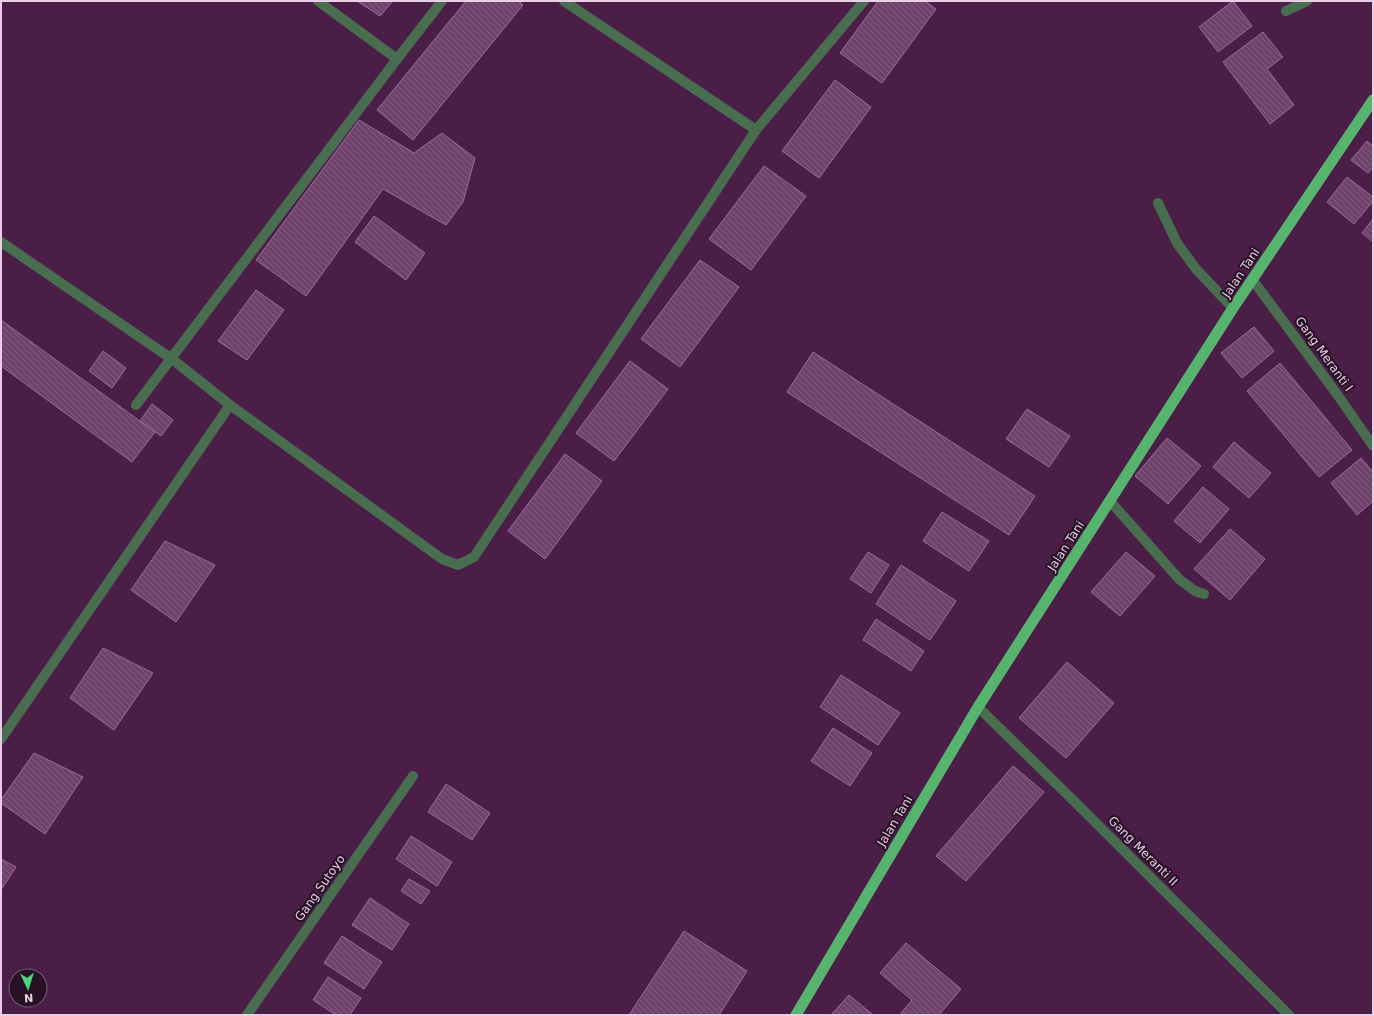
<svg xmlns="http://www.w3.org/2000/svg" width="1374" height="1016" font-family="'DejaVu Sans',sans-serif">
	<style>
		.building { fill: url(#building-back-hatch); stroke: #9d6a99 }
		.lines { fill: none; stroke-linecap: round; stroke-linejoin: round }
		.service { stroke: #486e4f; stroke-width: 10 }
		.minor { stroke: #486e4f; stroke-width: 10 }
		.trunk { stroke: #56b46e; stroke-width: 11 }
		.labels { text-anchor: middle; stroke-width: 4; stroke-linejoin: round; paint-order: stroke }
		.street-label { font-size: 12px; fill: #eacee7; stroke: #261224 }
	</style>
	<defs>
		<pattern id="building-back-hatch" width="6" height="6" patternUnits="userSpaceOnUse"><rect width="6" height="6" fill="#6f426c"/><path d="M-1 5l2 2M0 0l6 6M5-1l2 2" fill="none" stroke="#845c81"/></pattern>
	</defs>
	<rect width="100%" height="100%" fill="#4b1e48"/>
	<g class="building">
		<path d="M357 1H393L380 16Z"/>
		<path d="M466 1H519L523 5 413 140 377 110Z"/>
		<path d="M878 1H925L936 9 882 83 840 53Z"/>
		<path d="M1233 1 1252 26 1218 52 1199 27Z"/>
		<path d="M1263 32 1283 57 1267 69 1294 105 1270 124 1223 62Z"/>
		<path d="M835 80 871 107 819 178 782 151Z"/>
		<path d="M359 120 414 153 442 133 475 158 463 202 446 225 383 189 306 296 256 260Z"/>
		<path d="M1367 141 1373 146V167L1368 173 1351 160Z"/>
		<path d="M764 166 806 196 751 270 709 239Z"/>
		<path d="M1347 177 1373 197V201L1354 224 1327 202Z"/>
		<path d="M374 216 425 253 406 280 355 242Z"/>
		<path d="M1373 219V242L1362 233Z"/>
		<path d="M700 260 739 287 680 367 641 339Z"/>
		<path d="M256 290 284 310 247 360 218 341Z"/>
		<path d="M1 320 155 432 132 462 1 366Z"/>
		<path d="M1254 327 1274 351 1242 378 1221 353Z"/>
		<path d="M103 351 126 368 112 388 89 371Z"/>
		<path d="M813 352 1035 496 1009 535 787 392Z"/>
		<path d="M630 361 668 389 614 461 576 433Z"/>
		<path d="M1280 363 1352 450 1319 477 1247 391Z"/>
		<path d="M152 404 173 420 161 436 140 421Z"/>
		<path d="M1027 409 1070 436 1049 467 1006 439Z"/>
		<path d="M1167 438 1201 466 1168 504 1135 476Z"/>
		<path d="M1234 442 1271 473 1249 498 1213 467Z"/>
		<path d="M565 454 602 481 545 559 508 531Z"/>
		<path d="M1361 458 1373 472V501L1357 515 1331 483Z"/>
		<path d="M1203 487 1229 509 1200 543 1174 521Z"/>
		<path d="M942 512 989 541 969 571 923 541Z"/>
		<path d="M1230 529 1265 559 1230 600 1194 569Z"/>
		<path d="M165 541 215 565 176 622 131 590Z"/>
		<path d="M868 552 889 565 871 593 850 579Z"/>
		<path d="M1126 552 1155 576 1120 616 1091 592Z"/>
		<path d="M901 565 956 601 930 640 876 604Z"/>
		<path d="M876 619 924 651 911 671 863 640Z"/>
		<path d="M103 648 153 673 114 730 70 698Z"/>
		<path d="M1067 662 1114 703 1066 758 1019 718Z"/>
		<path d="M841 675 900 713 878 745 820 707Z"/>
		<path d="M833 728 872 753 850 786 811 761Z"/>
		<path d="M34 753 83 777 45 834 1 803V800Z"/>
		<path d="M1013 766 1044 792 966 881 936 856Z"/>
		<path d="M446 784 490 813 472 840 428 812Z"/>
		<path d="M411 836 452 862 437 886 396 859Z"/>
		<path d="M1 859 16 867 1 890Z"/>
		<path d="M409 879 430 891 421 904 401 891Z"/>
		<path d="M370 898 409 924 392 950 352 925Z"/>
		<path d="M684 931 747 971 719 1015H629Z"/>
		<path d="M342 936 382 962 364 989 324 963Z"/>
		<path d="M906 943 961 989 939 1015H904L901 1013 912 1000 880 973Z"/>
		<path d="M328 977 361 998 350 1015H336L313 1000Z"/>
		<path d="M849 995 873 1015H831Z"/>
	</g>
	<g class="lines">
		<g class="service">
			<path d="M1286 11 1307 1"/>
			<path d="M1158 203 1177 243 1196 269 1233 308"/>
			<path d="M136 405 397 59"/>
			<path d="M1110 501 1179 579 1195 591 1204 594"/>
		</g>
		<g class="minor">
			<path d="M318 1 397 59 442 1"/>
			<path d="M756 130 864 1"/>
			<path d="M1 242 172 359 230 405 442 559 458 565 474 557 756 130 564 1"/>
			<path d="M1252 279 1334 390 1373 446"/>
			<path d="M978 707 1079 806 1289 1015"/>
			<path d="M1 739 230 405"/>
			<path d="M247 1015 413 776"/>
		</g>
		<path class="trunk" d="M796 1015 978 707 1233 308 1373 100"/>
	</g>
	<g class="labels">
		<g class="street-label">
			<text transform="translate(1241 273) rotate(-56)" y="4">Jalan Tani</text>
			<text transform="translate(1324 354) rotate(54)" y="4">Gang Meranti I</text>
			<text transform="translate(1066 546) rotate(-57)" y="4">Jalan Tani</text>
			<text transform="translate(895 821) rotate(-59)" y="4">Jalan Tani</text>
			<text transform="translate(1143 851) rotate(45)" y="4">Gang Meranti II</text>
			<text transform="translate(320 888) rotate(-55)" y="4">Gang Sutoyo</text>
		</g>
	</g>
	<rect width="1374" height="1016" fill="none" stroke="#eacee7" stroke-width="4"/>
	<g transform="translate(28 988) rotate(176)"><circle r="19" fill="#261224" stroke="#745d72"/>
	<path d="M0-3L7 15L0 10L-7 15Z" fill="#4ed676"/>
	<text y="-6" font-size="11" font-weight="bold" text-anchor="middle" fill="#eacee7">N</text>
	</g>
</svg>
